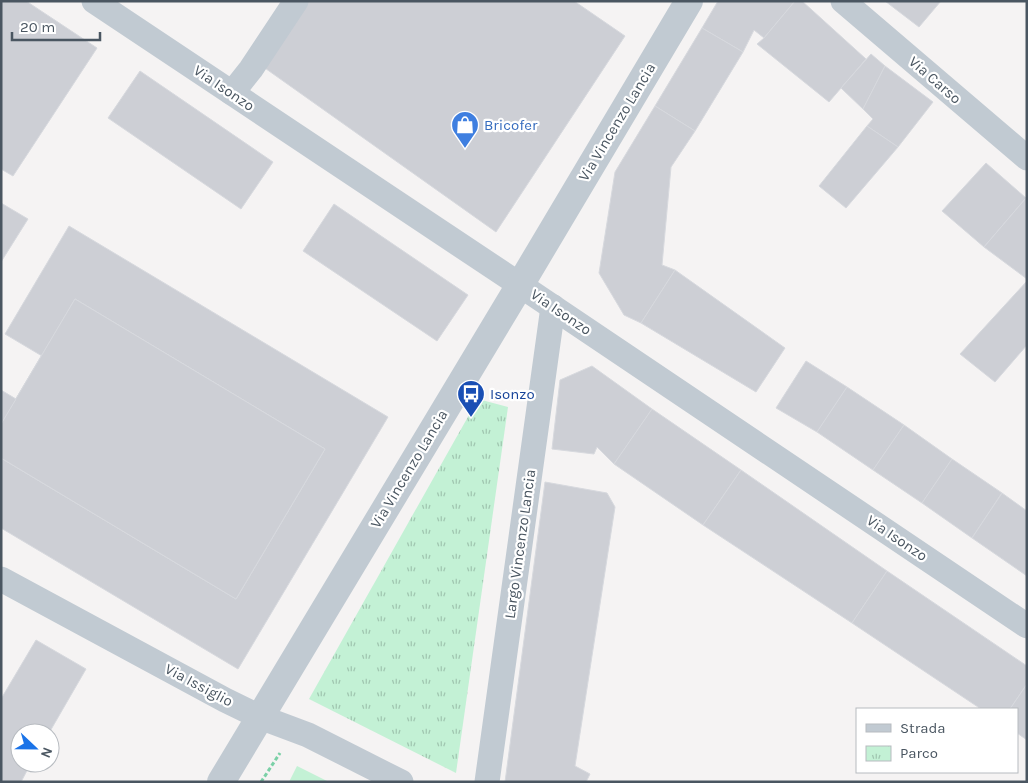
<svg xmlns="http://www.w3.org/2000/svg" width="1028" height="783" font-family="Karla,sans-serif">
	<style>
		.grass { fill: #c3f1d5 }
		.park { fill: url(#park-tufts) }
		.building { fill: #cdcfd5; stroke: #d7d9de }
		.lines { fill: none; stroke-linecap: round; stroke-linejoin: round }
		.path { stroke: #7ad0a6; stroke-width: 3; stroke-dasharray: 4 2.5; stroke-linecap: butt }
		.minor { stroke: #c1cad2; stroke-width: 25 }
		.tertiary { stroke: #c1cad2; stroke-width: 28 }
		.labels { text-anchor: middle; stroke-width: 4.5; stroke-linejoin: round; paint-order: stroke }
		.street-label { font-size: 15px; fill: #4a5661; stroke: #fff }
		.shop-label { font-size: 15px; fill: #366cbe; stroke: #fff; text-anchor: start }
		.transit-label { font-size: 15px; fill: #164399; stroke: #fff; text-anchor: start }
	</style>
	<defs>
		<pattern id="park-tufts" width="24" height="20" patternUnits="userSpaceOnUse" patternTransform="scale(1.25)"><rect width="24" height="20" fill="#c3f1d5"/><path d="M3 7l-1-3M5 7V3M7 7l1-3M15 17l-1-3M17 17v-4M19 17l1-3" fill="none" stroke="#a0c6b0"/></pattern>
	</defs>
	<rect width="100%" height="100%" fill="#f5f3f3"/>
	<path class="grass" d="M297 766 329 782H289Z"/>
	<path class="park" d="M478 399 508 407 456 773 309 699Z"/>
	<g class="building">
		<path d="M1 1H26L97 48 13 176 1 169Z"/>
		<path d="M308 1H574L625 36 496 232 262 66Z"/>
		<path d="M718 1H795L764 38 754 30 743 52 702 28Z"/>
		<path d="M795 1H802L866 59 829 102 757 44 764 38Z"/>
		<path d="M885 1H941L919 27Z"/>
		<path d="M702 28 743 52 695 131 655 106Z"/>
		<path d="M871 54 885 66 863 109 841 88Z"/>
		<path d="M885 66 933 102 898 147 867 126 873 119 863 109Z"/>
		<path d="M140 71 273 162 241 209 108 118Z"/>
		<path d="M655 106 695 131 671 167 662 265 675 270 641 323 624 315 599 273 615 172Z"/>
		<path d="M867 126 898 147 846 208 819 186Z"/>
		<path d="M986 163 1026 198 984 247 942 211Z"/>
		<path d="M1026 198 1027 199V279L984 247Z"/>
		<path d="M1 203 28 219 1 262Z"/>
		<path d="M334 204 468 295 437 341 303 251Z"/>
		<path d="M69 226 388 417 238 669 1 528V458L236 599 325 449 75 299 42 356 5 334Z"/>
		<path d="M675 270 785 348 756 392 641 323Z"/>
		<path d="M1027 281V345L995 382 960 354Z"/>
		<path d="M75 299 325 449 236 599 1 458V424Z"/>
		<path d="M75 299 325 449 236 599 1 458V424Z"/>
		<path d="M806 361 847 387 817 432 776 408Z"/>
		<path d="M592 366 652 409 614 464 597 447 594 454 552 449 560 380Z"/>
		<path d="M847 387 904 425 873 470 817 432Z"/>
		<path d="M1 390 16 399 1 424Z"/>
		<path d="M652 409 741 470 703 525 614 464Z"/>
		<path d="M904 425 952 459 922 503 873 470Z"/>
		<path d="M952 459 1002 493 972 538 922 503Z"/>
		<path d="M741 470 887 571 852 623 703 525Z"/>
		<path d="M545 482 607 493 615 507 575 766 590 774 586 782H505Z"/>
		<path d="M1002 493 1027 511V576L972 538Z"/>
		<path d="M887 571 1027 666V684L1010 709H981L852 623Z"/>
		<path d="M36 640 86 669 49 733H20V763H31L21 782H1V699Z"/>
		<path d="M1027 684V740L1017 733V709H1010Z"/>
	</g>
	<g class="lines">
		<path class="path" d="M261 782 280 753"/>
		<g class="minor">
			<path d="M94 1 520 285 1027 626"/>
			<path d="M843 1 1027 158"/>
			<path d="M232 93 251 69 296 1"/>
			<path d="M1 579 225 700 260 717 308 735 401 782"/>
			<path d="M487 782 553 307"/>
		</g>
		<path class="tertiary" d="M221 782 520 285 689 1"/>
	</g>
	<defs>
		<symbol id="shop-pin" viewBox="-11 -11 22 30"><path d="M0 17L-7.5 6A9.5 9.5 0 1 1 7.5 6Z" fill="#3f7fe0" stroke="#fff"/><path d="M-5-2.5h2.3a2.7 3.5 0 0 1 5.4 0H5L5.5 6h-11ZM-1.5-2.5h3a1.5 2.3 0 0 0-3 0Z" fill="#fff"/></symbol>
		<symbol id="bus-pin" viewBox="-11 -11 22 30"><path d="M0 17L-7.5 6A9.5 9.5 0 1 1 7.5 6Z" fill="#1a4fb4" stroke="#fff"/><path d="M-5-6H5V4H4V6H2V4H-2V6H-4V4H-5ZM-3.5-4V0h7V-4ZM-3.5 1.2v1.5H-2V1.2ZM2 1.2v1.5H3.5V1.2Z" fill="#fff"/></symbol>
	</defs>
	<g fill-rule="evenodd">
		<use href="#shop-pin" x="449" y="109" width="32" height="43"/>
		<use href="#bus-pin" x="455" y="378" width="32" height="43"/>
	</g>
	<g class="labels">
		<g class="street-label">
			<text transform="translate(935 80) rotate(41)" y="5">Via Carso</text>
			<text transform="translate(224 88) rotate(34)" y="5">Via Isonzo</text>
			<text transform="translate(617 122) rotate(-59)" y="5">Via Vincenzo Lancia</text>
			<text transform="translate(561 312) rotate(34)" y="5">Via Isonzo</text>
			<text transform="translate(409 469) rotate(-59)" y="5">Via Vincenzo Lancia</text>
			<text transform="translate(897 538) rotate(34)" y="5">Via Isonzo</text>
			<text transform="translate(520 544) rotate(-82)" y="5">Largo Vincenzo Lancia</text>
			<text transform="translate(199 685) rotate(28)" y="5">Via Issiglio</text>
		</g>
		<g class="shop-label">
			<text x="484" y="130">Bricofer</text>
		</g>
		<g class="transit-label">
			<text x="490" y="399">Isonzo</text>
		</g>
	</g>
	<rect width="1028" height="783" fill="none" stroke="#4a5661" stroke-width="5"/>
	<rect x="856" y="708" width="162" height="65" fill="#ffffff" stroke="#b7bbc0"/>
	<rect x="866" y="724" width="25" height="8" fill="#c1cad2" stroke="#b7bbc0"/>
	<text x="900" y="733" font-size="15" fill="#4a5661">Strada</text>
	<rect x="866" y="746" width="25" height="15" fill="url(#park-tufts)" stroke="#b7bbc0"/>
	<text x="900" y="758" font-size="15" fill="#4a5661">Parco</text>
	<g transform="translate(35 748) rotate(112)"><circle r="24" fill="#ffffff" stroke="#b7bbc0"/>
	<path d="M0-4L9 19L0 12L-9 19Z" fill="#1a73e8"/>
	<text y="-8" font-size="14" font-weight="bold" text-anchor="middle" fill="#4a5661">N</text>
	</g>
	<path d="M12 32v8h88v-8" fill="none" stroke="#4a5661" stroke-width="2.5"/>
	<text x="20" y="32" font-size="15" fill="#4a5661" stroke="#ffffff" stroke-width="4" paint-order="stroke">20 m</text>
</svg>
